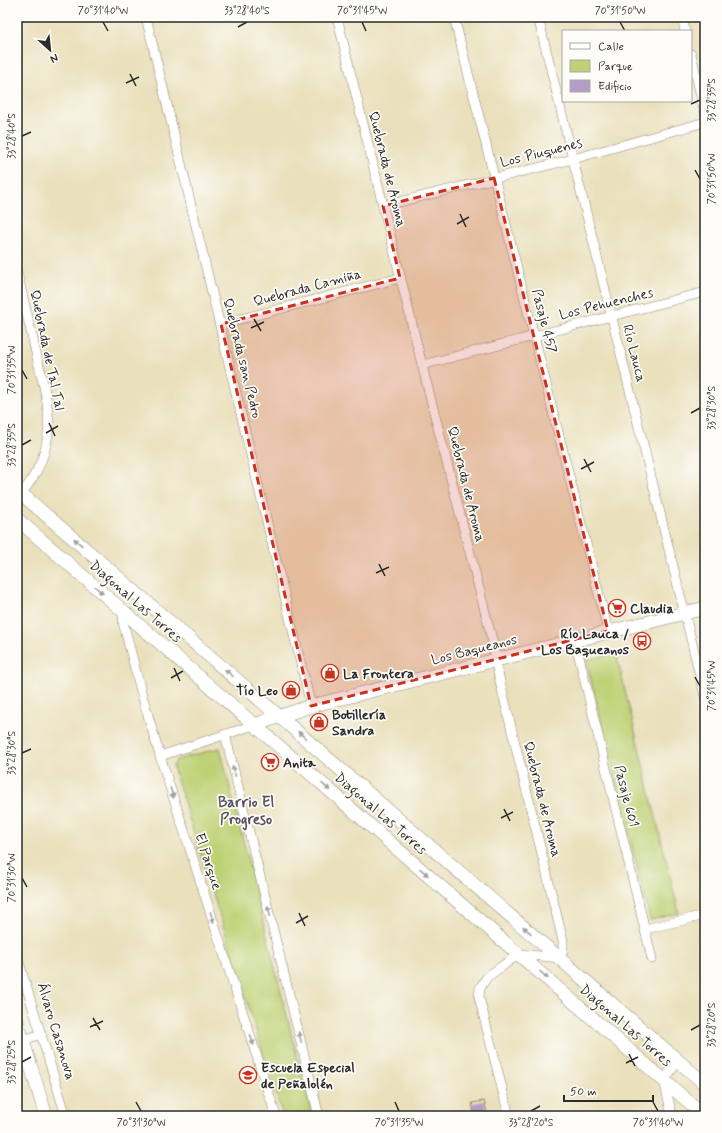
<svg xmlns="http://www.w3.org/2000/svg" width="722" height="1133" font-family="Mynerve,sans-serif">
	<style>
		.green { fill: #bed174; stroke: #747e50 }
		.building { fill: #b49cc6 }
		.lines { fill: none; stroke-linecap: round; stroke-linejoin: round }
		.street-casing { stroke: #8a8674; stroke-width: 10 }
		.secondary-casing { stroke: #8a8674; stroke-width: 14 }
		.street { stroke: #fff; stroke-width: 9 }
		.secondary { stroke: #fff; stroke-width: 13 }
		.oneway { fill: #a0a0a0 }
		.marked { fill: #c8321e; fill-opacity: 0.2; stroke: #c8321e; stroke-width: 3; stroke-dasharray: 8 5; stroke-linejoin: round }
		.ticks { fill: none; stroke: #2b2b2b; stroke-width: 1.5 }
		.labels { text-anchor: middle; stroke-width: 3.5; stroke-linejoin: round; paint-order: stroke }
		.street-label { font-size: 14px; fill: #2b2b2b; stroke: #fdfcf7 }
		.poi-label { font-size: 14px; font-weight: bold; fill: #2b2b2b; stroke: #fdfcf7; text-anchor: start }
		.neighbourhood-label { font-size: 15px; font-weight: bold; fill: #5b5361; stroke: #fdfcf7 }
		.neatline { fill: none; stroke: #2b2b2b; stroke-width: 1.5 }
		.ticks-label { font-size: 10px; text-anchor: middle; fill: #2b2b2b }
	</style>
	<rect width="100%" height="100%" fill="#fdfcf7"/>
	<filter id="ink" filterUnits="userSpaceOnUse"><feTurbulence type="fractalNoise" baseFrequency=".025" numOctaves="2"/><feDisplacementMap in="SourceGraphic" scale="8" xChannelSelector="R" yChannelSelector="G"/><feConvolveMatrix kernelMatrix="1 2 1 2 8 2 1 2 1" color-interpolation-filters="sRGB"/></filter>
	<filter id="wash" filterUnits="userSpaceOnUse"><feTurbulence type="fractalNoise" baseFrequency=".012" numOctaves="4" result="noise"/><feDisplacementMap in="SourceGraphic" scale="16" xChannelSelector="R" yChannelSelector="G"/><feGaussianBlur stdDeviation="0.9" result="paint"/><feColorMatrix in="noise" values="0 0 0 0 0 0 0 0 0 0 0 0 0 0 0 0 0 1.4 0 .05"/><feComposite in="paint" operator="in"/></filter>
	<g filter="url(#wash)">
		<rect width="100%" height="100%" fill="#eae0bc"/>
		<g class="green">
			<path d="M616 653 679 913 650 920 586 660Z"/>
			<path d="M219 748H220L312 1116H283L173 767 176 760Z"/>
		</g>
		<g id="blocks">
			<g class="building">
				<path d="M621 601 624 612 612 615 609 604Z"/>
				<path d="M335 667 338 677 330 679 321 671Z"/>
				<path d="M484 1101 488 1116H475L472 1103Z"/>
			</g>
		</g>
	</g>
	<g filter="url(#ink)">
		<use href="#blocks" fill-opacity="0" stroke="#8a8674" stroke-width="1"/>
		<g class="lines">
			<defs>
				<g id="street">
					<path d="M146 17 311 706"/>
					<path d="M337 17 422 365 493 643 498 673 563 941V951L560 958 519 954 487 977 480 988 479 997 509 1116"/>
					<path d="M454 17 608 631"/>
					<path d="M538 17 705 696"/>
					<path d="M682 17 685 31"/>
					<path d="M691 54 705 113"/>
					<path d="M383 206 573 159 705 122"/>
					<path d="M17 272C23 299 30 326 36 353 42 379 51 408 48 434 45 458 34 480 18 497"/>
					<path d="M221 324 400 278"/>
					<path d="M422 365 705 292"/>
					<path d="M124 612 123 622 142 695 160 756 276 1116"/>
					<path d="M575 640 652 959"/>
					<path d="M225 734 319 1116"/>
					<path d="M160 756 254 725"/>
					<path d="M645 929 705 915"/>
					<path d="M17 956 66 1116"/>
					<path d="M18 1042 41 1034"/>
					<path d="M672 1116 664 1080 678 1061"/>
				</g>
				<g id="secondary">
					<path d="M17 490 705 1084"/>
					<path d="M17 519 705 1116"/>
					<path d="M254 725 311 706 705 608"/>
					<path d="M17 1021 46 1116"/>
				</g>
			</defs>
			<use href="#street" class="street-casing"/>
			<use href="#secondary" class="secondary-casing"/>
			<use href="#street" class="street"/>
			<use href="#secondary" class="secondary"/>
		</g>
		<defs><path id="oneway-solid" d="M-6-.8H1V-3.2L6.5 0L1 3.2V.8H-6Z"/></defs>
		<g class="oneway">
			<use href="#oneway-solid" transform="translate(78 542) rotate(-139)"/>
			<use href="#oneway-solid" transform="translate(99 590) rotate(41)"/>
			<use href="#oneway-solid" transform="translate(229 673) rotate(-139)"/>
			<use href="#oneway-solid" transform="translate(302 735) rotate(-139)"/>
			<use href="#oneway-solid" transform="translate(234 771) rotate(-104)"/>
			<use href="#oneway-solid" transform="translate(326 787) rotate(41)"/>
			<use href="#oneway-solid" transform="translate(172 793) rotate(72)"/>
			<use href="#oneway-solid" transform="translate(424 872) rotate(41)"/>
			<use href="#oneway-solid" transform="translate(269 911) rotate(-104)"/>
			<use href="#oneway-solid" transform="translate(212 917) rotate(72)"/>
			<use href="#oneway-solid" transform="translate(527 930) rotate(-139)"/>
			<use href="#oneway-solid" transform="translate(544 975) rotate(41)"/>
			<use href="#oneway-solid" transform="translate(300 1037) rotate(-104)"/>
			<use href="#oneway-solid" transform="translate(252 1040) rotate(72)"/>
		</g>
	</g>
	<path class="marked" d="M494 178 608 631 311 706 221 324 400 278 383 206Z"/>
	<path class="ticks" d="M103 22 108 31M362 22 366 31M620 22 625 31M238 27 247 22M130 74 136 86M126 83 139 77M691 104 700 100M22 136 31 132M695 170 700 179M460 214 466 227M457 224 469 217M254 319 261 331M251 328 264 322M22 370 27 379M691 413 700 408M49 423 55 436M46 433 58 426M22 445 31 440M584 459 591 472M581 469 594 462M379 564 385 576M376 573 389 567M174 668 180 681M695 677 700 686M171 678 183 671M22 753 31 749M504 809 510 821M501 818 513 812M22 878 27 887M299 913 305 926M296 923 308 916M93 1018 100 1030M90 1027 103 1021M691 1030 700 1025M629 1054 635 1066M22 1062 31 1057M626 1063 638 1057M136 1102 141 1111M395 1102 399 1111M653 1102 658 1111M531 1111 540 1106"/>
	<defs>
		<symbol id="supermarket-ring" viewBox="-11 -11 22 22"><circle r="9.5" fill="#fdfcf7" stroke="#c8321e" stroke-width="1.5"/><path d="M-6-5.5h2.5l.6 2H6L4.5 2H-2.5L-4.4-4H-6ZM-1.5 3.2a1.3 1.3 0 1 0 .1 0ZM3 3.2a1.3 1.3 0 1 0 .1 0Z" fill="#c8321e"/></symbol>
		<symbol id="bus-ring" viewBox="-11 -11 22 22"><circle r="9.5" fill="#fdfcf7" stroke="#c8321e" stroke-width="1.5"/><path d="M-5-6H5V4H4V6H2V4H-2V6H-4V4H-5ZM-3.5-4V0h7V-4ZM-3.5 1.2v1.5H-2V1.2ZM2 1.2v1.5H3.5V1.2Z" fill="#c8321e"/></symbol>
		<symbol id="shop-ring" viewBox="-11 -11 22 22"><circle r="9.5" fill="#fdfcf7" stroke="#c8321e" stroke-width="1.5"/><path d="M-5-2.5h2.3a2.7 3.5 0 0 1 5.4 0H5L5.5 6h-11ZM-1.5-2.5h3a1.5 2.3 0 0 0-3 0Z" fill="#c8321e"/></symbol>
		<symbol id="school-ring" viewBox="-11 -11 22 22"><circle r="9.5" fill="#fdfcf7" stroke="#c8321e" stroke-width="1.5"/><path d="M0-5L7-2L0 1L-7-2ZM-4 1L0 2.5L4 1V4Q0 6-4 4Z" fill="#c8321e"/></symbol>
	</defs>
	<g fill-rule="evenodd">
		<use href="#supermarket-ring" x="607" y="598" width="20" height="20"/>
		<use href="#bus-ring" x="632" y="631" width="20" height="20"/>
		<use href="#shop-ring" x="320" y="663" width="20" height="20"/>
		<use href="#shop-ring" x="281" y="680" width="20" height="20"/>
		<use href="#shop-ring" x="309" y="712" width="20" height="20"/>
		<use href="#supermarket-ring" x="260" y="752" width="20" height="20"/>
		<use href="#school-ring" x="238" y="1065" width="20" height="20"/>
	</g>
	<g class="labels">
		<g class="street-label">
			<text transform="translate(541 152) rotate(-14)" y="5">Los Piuquenes</text>
			<text transform="translate(388 169) rotate(76)" y="5">Quebrada de Aroma</text>
			<text transform="translate(307 287) rotate(-15)" y="5">Quebrada Camiña</text>
			<text transform="translate(606 303) rotate(-14)" y="5">Los Pehuenches</text>
			<text transform="translate(545 321) rotate(76)" y="5">Pasaje 457</text>
			<text transform="translate(48 350) rotate(78)" y="5">Quebrada de Tal Tal</text>
			<text transform="translate(635 353) rotate(76)" y="5">Río Lauca</text>
			<text transform="translate(243 358) rotate(76)" y="5">Quebrada san Pedro</text>
			<text transform="translate(467 484) rotate(76)" y="5">Quebrada de Aroma</text>
			<text transform="translate(136 601) rotate(41)" y="5">Diagonal Las Torres</text>
			<text transform="translate(474 649) rotate(-14)" y="5">Los Baqueanos</text>
			<text transform="translate(627 796) rotate(76)" y="5">Pasaje 601</text>
			<text transform="translate(543 799) rotate(76)" y="5">Quebrada de Aroma</text>
			<text transform="translate(381 813) rotate(41)" y="5">Diagonal Las Torres</text>
			<text transform="translate(209 861) rotate(72)" y="5">El Parque</text>
			<text transform="translate(626 1025) rotate(41)" y="5">Diagonal Las Torres</text>
			<text transform="translate(57 1031) rotate(73)" y="5">Álvaro Casanova</text>
		</g>
		<g class="poi-label">
			<text x="630" y="613">Claudia</text>
			<text x="629" y="638" text-anchor="end">Río Lauca /<tspan x="629" dy="16">Los Baqueanos</tspan></text>
			<text x="343" y="678">La Frontera</text>
			<text x="278" y="695" text-anchor="end">Tío Leo</text>
			<text x="332" y="719">Botillería<tspan x="332" dy="16">Sandra</tspan></text>
			<text x="283" y="767">Anita</text>
			<text x="261" y="1072">Escuela Especial<tspan x="261" dy="16">de Peñalolén</tspan></text>
		</g>
		<g class="neighbourhood-label">
			<text x="246" y="807">Barrio El<tspan x="246" dy="17">Progreso</tspan></text>
		</g>
	</g>
	<rect width="722" height="1133" fill="none" stroke="#fdfcf7" stroke-width="44"/>
	<rect x="562" y="30" width="130" height="72" fill="#fdfcf7" stroke="#a9a8a5"/>
	<rect x="570" y="43" width="20" height="6" fill="#ffffff" stroke="#a9a8a5"/>
	<text x="598" y="50" font-size="12" fill="#2b2b2b">Calle</text>
	<rect x="570" y="60" width="20" height="12" fill="#bed174" stroke="#a9a8a5"/>
	<text x="598" y="70" font-size="12" fill="#2b2b2b">Parque</text>
	<rect x="570" y="80" width="20" height="12" fill="#b49cc6" stroke="#a9a8a5"/>
	<text x="598" y="90" font-size="12" fill="#2b2b2b">Edificio</text>
	<g transform="translate(50 50) rotate(153)" stroke="#fdfcf7" stroke-width="3" paint-order="stroke">
	<path d="M0-3L7 15L0 10L-7 15Z" fill="#2b2b2b"/>
	<text y="-6" font-size="11" font-weight="bold" text-anchor="middle" fill="#2b2b2b">N</text>
	</g>
	<path d="M564 1095v6h89v-6" fill="none" stroke="#2b2b2b" stroke-width="2"/>
	<text x="570" y="1095" font-size="12" fill="#2b2b2b" stroke="#fdfcf7" stroke-width="3" paint-order="stroke">50 m</text>
	<rect x="22" y="22" width="678" height="1089" class="neatline"/>
	<g class="ticks-label">
		<text x="103" y="14">70°31'40"W</text>
		<text x="247" y="14">33°28'40"S</text>
		<text x="362" y="14">70°31'45"W</text>
		<text x="620" y="14">70°31'50"W</text>
		<text transform="translate(711 100) rotate(-90)" y="4">33°28'35"S</text>
		<text transform="translate(11 136) rotate(-90)" y="4">33°28'40"S</text>
		<text transform="translate(711 179) rotate(-90)" y="4">70°31'50"W</text>
		<text transform="translate(11 370) rotate(-90)" y="4">70°31'35"W</text>
		<text transform="translate(711 408) rotate(-90)" y="4">33°28'30"S</text>
		<text transform="translate(11 445) rotate(-90)" y="4">33°28'35"S</text>
		<text transform="translate(711 686) rotate(-90)" y="4">70°31'45"W</text>
		<text transform="translate(11 753) rotate(-90)" y="4">33°28'30"S</text>
		<text transform="translate(11 878) rotate(-90)" y="4">70°31'30"W</text>
		<text transform="translate(711 1025) rotate(-90)" y="4">33°28'20"S</text>
		<text transform="translate(11 1062) rotate(-90)" y="4">33°28'25"S</text>
		<text x="141" y="1126">70°31'30"W</text>
		<text x="399" y="1126">70°31'35"W</text>
		<text x="531" y="1126">33°28'20"S</text>
		<text x="658" y="1126">70°31'40"W</text>
	</g>
</svg>
